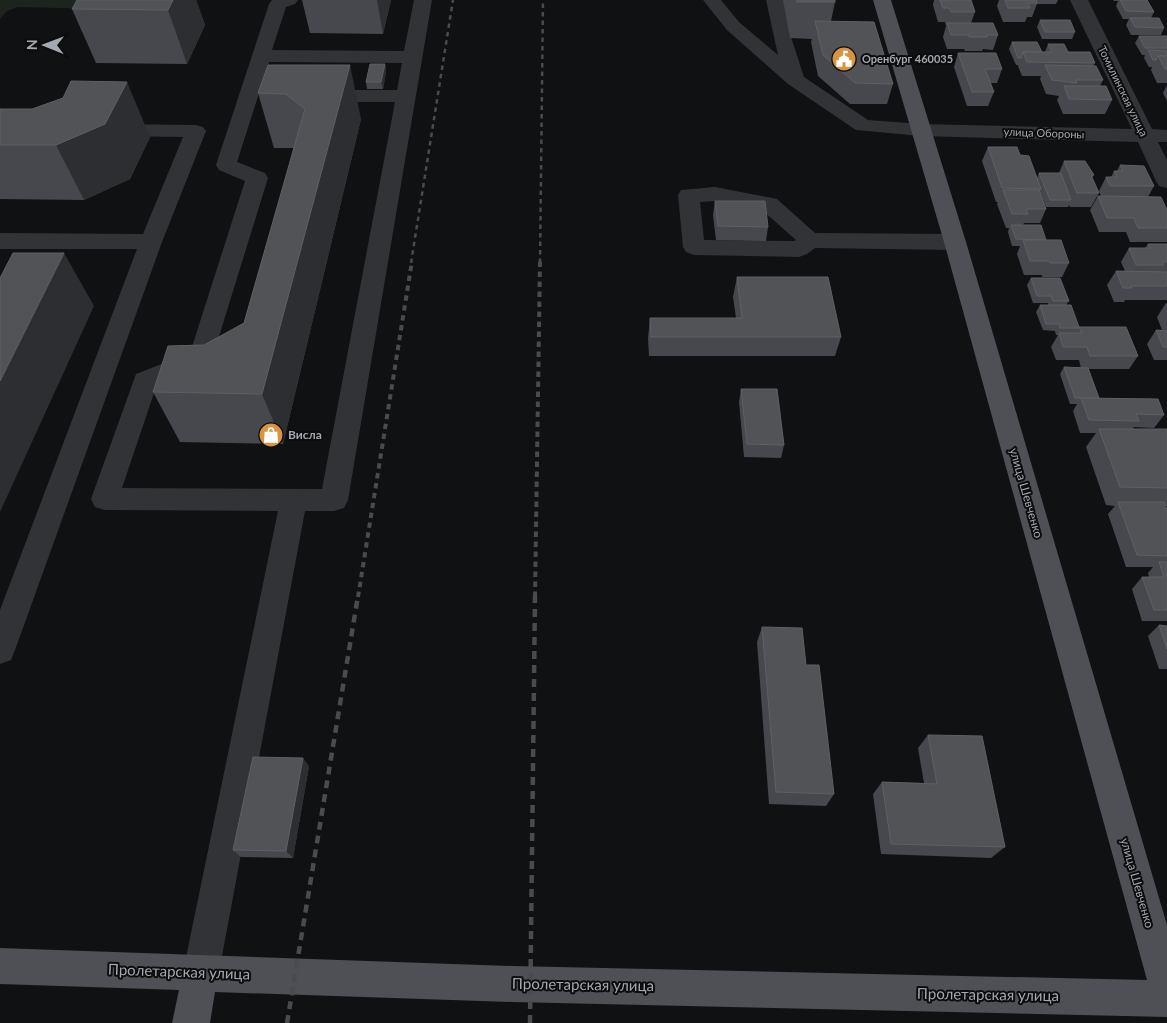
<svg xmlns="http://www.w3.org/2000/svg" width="1167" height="1023" font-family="Lato,sans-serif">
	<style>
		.green { fill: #1d241d }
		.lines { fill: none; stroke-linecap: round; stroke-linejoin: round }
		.minor { fill: #323336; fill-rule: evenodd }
		.major { fill: #4e5055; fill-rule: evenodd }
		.rail-far2 { stroke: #494b4f; stroke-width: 2.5; stroke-dasharray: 4.5 4; stroke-linecap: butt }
		.rail-far1 { stroke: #494b4f; stroke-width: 4; stroke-dasharray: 5.5 4.5; stroke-linecap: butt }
		.rail { stroke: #494b4f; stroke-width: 4.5; stroke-dasharray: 8 6; stroke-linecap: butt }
		.wall { fill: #47484d }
		.shaded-wall { fill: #2d2e31 }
		.building { fill: #515357; stroke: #5e6065 }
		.labels { text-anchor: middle; stroke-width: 4; stroke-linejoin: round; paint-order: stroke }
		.far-poi-label { font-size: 11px; font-weight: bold; fill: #a3a9b1; stroke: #0c0c0d; text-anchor: start }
		.far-street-label { font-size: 11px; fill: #a3a9b1; stroke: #0c0c0d }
		.poi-label { font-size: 12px; font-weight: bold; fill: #a3a9b1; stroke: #0c0c0d; text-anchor: start }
		.street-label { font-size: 12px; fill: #a3a9b1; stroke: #0c0c0d }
		.near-street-label { font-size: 15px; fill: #a3a9b1; stroke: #0c0c0d }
	</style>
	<rect width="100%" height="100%" fill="#101112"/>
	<path class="green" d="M0 0H108L103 9 18 7 7 11 0 19Z"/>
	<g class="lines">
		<g class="minor">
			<path d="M272 0H298L295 4 286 7 272 50 404 51 414 0H432L348 500 344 508 334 511H305L219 972 214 985 201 990 188 985 183 972 278 511 105 510 95 507 91 499 136 374 190 353 245 181 219 170 216 165 269 4ZM269 62 402 63 397 90H319L312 92 309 96 312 100 319 102H395L322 489 122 488 156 387 209 365 212 359 268 178 265 173 237 162Z"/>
			<path d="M703 0H721L739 22 778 55 766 0H784L792 40 804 77 868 120 921 124 1132 129 1070 0H1088L1152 129 1167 130V142H1158L1167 160V188L1159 186 1156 181 1138 142 921 136 856 130 788 84 727 30Z"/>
			<path d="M111 124 196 125 203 127 206 131 162 242 15 650 11 660 0 664V610L137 249H0V233L143 234 183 137 111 136 104 134 101 130 104 126Z"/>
			<path d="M715 187 777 199 815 233 955 234 963 237 966 242 963 247 955 250 815 248 807 254 799 257 694 255 686 252 683 247 678 195 681 190ZM715 201 762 210 796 240 794 241 704 240 700 202Z"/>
		</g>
		<path class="major" d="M873 0H891L966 242 1167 925V1017L512 1002 215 992 210 1023H172L179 990 0 984V948L512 966 1147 980 944 242Z"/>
		<g class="rail-far2">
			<path d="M411 263 453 0"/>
			<path d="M540 263 543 0"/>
		</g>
		<g class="rail-far1">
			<path d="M358 597 412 261"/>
			<path d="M535 597 540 261"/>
		</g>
		<g class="rail">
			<path d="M287 1023 358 596"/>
			<path d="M530 1023 535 596"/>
		</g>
	</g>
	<g class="wall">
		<path d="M77 0H196L205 25 187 64 96 63 72 9Z"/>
		<path d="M302 0H391L383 34 310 33Z"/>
		<path d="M783 0H835V2L831 21 893 84 887 104H850L818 76 811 42 812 39 790 38Z"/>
		<path d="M934 0H971L975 12 971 23 998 35 993 50 983 49 982 51H965L964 49H947L943 37 946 26 945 22H938L933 5Z"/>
		<path d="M999 0H1058L1056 4H1037L1032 17H1027L1025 22H1003L997 6Z"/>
		<path d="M1113 0H1147L1154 12 1151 18 1164 28 1161 35H1131L1126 25 1129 19H1123L1116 6 1118 1H1114Z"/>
		<path d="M1040 20 1075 32 1072 39H1042L1037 27Z"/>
		<path d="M1139 36H1167V83H1157L1151 70 1152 67H1149L1144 58 1145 55H1142L1135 43Z"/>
		<path d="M1012 42 1042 52H1045L1048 44 1095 63 1093 66 1103 80 1100 86 1112 100 1105 114H1063L1057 100 1059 96 1046 94 1040 79 1041 76H1022L1018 66V65H1016L1009 49Z"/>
		<path d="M958 53 1002 69 997 83H990L994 92 988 106H967L954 67Z"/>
		<path d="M385 64 386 71 383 89H367L366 82Z"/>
		<path d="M268 65 361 119 283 444 180 442 153 392 244 323 294 148H274L258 93Z"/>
		<path d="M1167 85V101L1163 93Z"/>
		<path d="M0 109 150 137 130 179 84 200 0 199Z"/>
		<path d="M988 147 1037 178 1039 173H1059L1064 161 1094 175 1092 178 1099 193 1091 207H1070L1069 205 1068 207H1046L1040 191 1046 209 1040 223H1024L1023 225 1046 240 1069 263 1062 277H1042V275H1024L1017 254 1020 246H1012L1008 232 1009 228H1006L997 204 998 202H996L982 161Z"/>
		<path d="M1120 165 1154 186 1148 197 1167 210V242H1130L1126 232H1099L1090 210 1098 196H1101L1099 191 1106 177H1111L1114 171H1117Z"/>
		<path d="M715 201 768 227 766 241 716 240 713 215Z"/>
		<path d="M1148 244H1167V300H1125L1124 302H1114L1107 285 1116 271H1125L1121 262 1129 248H1145Z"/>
		<path d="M737 277 841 337 835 356H649L648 338 650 318H736L733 297Z"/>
		<path d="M1031 278 1069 301 1066 305 1079 327 1138 356 1129 369H1088L1099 398 1164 415 1154 428 1134 427 1133 429H1167V506H1165L1167 510V621H1142L1132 589 1142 577H1149L1148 573 1153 567H1126L1108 514 1115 506 1106 505 1086 447 1096 433H1080L1073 411 1077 404H1070L1060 374 1064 367 1081 368 1079 360H1056L1051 347 1058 335H1056L1055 331 1043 330 1036 312 1040 305H1048V303H1033L1027 285Z"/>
		<path d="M1166 303H1167V360H1154L1147 344 1156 330H1162L1157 317Z"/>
		<path d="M741 389 784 445 781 458 744 457 739 402Z"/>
		<path d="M1159 625 1167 626V669H1159L1148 636Z"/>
		<path d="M762 627 806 665 834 794 826 806 769 804 757 642Z"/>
		<path d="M928 735 1005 847 991 858 881 854 873 794 882 782 924 783 918 748Z"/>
		<path d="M309 766 293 858 241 857 233 850Z"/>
	</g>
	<g class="shaded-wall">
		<path d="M173 0H196L205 25 187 64 168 10Z"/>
		<path d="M377 0H391L383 34Z"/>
		<path d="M385 64 386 71 383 89 381 82Z"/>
		<path d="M350 65 361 119 283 444 262 394Z"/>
		<path d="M127 82 150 137 130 179 84 200 56 145Z"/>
		<path d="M64 253 94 306 0 512V381Z"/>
		<path d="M303 758 309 766 293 858 286 851Z"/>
	</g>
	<g class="building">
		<path d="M77 0H173L168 10 72 9Z"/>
		<rect x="797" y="0" width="38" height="2"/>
		<path d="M940 0H971L975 12H951L949 8H943Z"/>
		<path d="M1005 0H1036L1037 3H1028L1030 8H1008Z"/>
		<path d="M1120 0H1147L1154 12 1126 11Z"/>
		<path d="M1130 18H1159L1164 28 1135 27Z"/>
		<path d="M1040 20H1070L1075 32H1045Z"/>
		<path d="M815 21 874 22 893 84 855 83 823 55Z"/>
		<path d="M947 23H993L998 35H987V37H969V35H951Z"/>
		<path d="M1139 36H1167V48H1145Z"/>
		<path d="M1012 42H1037L1042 52H1023L1021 58H1018Z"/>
		<path d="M1048 44H1064L1068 52H1090L1095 63 1027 62 1023 52H1052Z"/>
		<path d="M1148 50 1167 51V56H1158L1156 60H1153Z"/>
		<path d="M958 53H996L1002 69H985L994 92H972Z"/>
		<path d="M1158 56H1167V69H1165Z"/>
		<path d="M370 64H385L381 82H366Z"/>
		<path d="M268 65H350L262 394 153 392 168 346 204 345 244 323 305 109 286 94 258 93Z"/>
		<path d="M1045 65 1096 66 1103 80H1076L1077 83 1052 80Z"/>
		<path d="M71 81 127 82 105 124 56 145H0V109H32L63 98Z"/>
		<path d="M1064 86H1106L1112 100 1069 99Z"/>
		<path d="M988 147H1017L1020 155 1029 156 1041 189 1002 188Z"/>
		<path d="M1064 161H1085L1094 175H1091L1099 193H1077Z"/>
		<path d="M1120 165 1144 166 1154 186H1110L1106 177H1117L1114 171H1123Z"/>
		<path d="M1039 173H1061L1071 200H1050Z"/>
		<path d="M1003 190H1039L1046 209H1026L1028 214H1012Z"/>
		<path d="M1098 196 1161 197 1167 210V228H1138L1134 218H1107Z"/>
		<path d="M715 201H765L768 227 718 226Z"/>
		<path d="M1011 225H1041L1046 240 1016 239Z"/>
		<path d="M1023 240H1061L1069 263H1050L1049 261H1030Z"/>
		<path d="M1148 244H1167V262H1162L1164 265H1136L1129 248H1150Z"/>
		<path d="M13 253H64L0 381V278Z"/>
		<path d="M1116 271 1167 272V286H1131L1132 288H1123Z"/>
		<path d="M737 277H828L841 337H651L650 318H742Z"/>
		<path d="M1031 278H1060L1069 301H1053L1051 296H1037Z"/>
		<path d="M1040 305H1071L1079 327V328H1060L1059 324H1046Z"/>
		<path d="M1079 327H1126L1138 356H1090L1087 347H1063L1059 333H1082Z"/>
		<path d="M1156 330 1167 331V347H1163Z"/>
		<path d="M1064 367 1088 368 1099 398H1075Z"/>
		<path d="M741 389H777L784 445 747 444Z"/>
		<path d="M1081 398 1158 399 1164 415 1136 414 1139 421 1089 420Z"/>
		<path d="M1099 429H1167V488L1120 487Z"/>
		<path d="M1118 502H1164L1167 510V556L1137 555Z"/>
		<path d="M1159 562H1167V610H1154L1142 577H1164Z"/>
		<path d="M1159 625 1167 626V649Z"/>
		<path d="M762 627 802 628 806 665H819L834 794 776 792Z"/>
		<path d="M928 735 982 736 1005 847 891 844 882 782 937 784Z"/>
		<path d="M253 757 303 758 286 851 233 850Z"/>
	</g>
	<defs>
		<symbol id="civic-disc" viewBox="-11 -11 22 22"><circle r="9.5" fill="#da9440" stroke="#0c0c0d"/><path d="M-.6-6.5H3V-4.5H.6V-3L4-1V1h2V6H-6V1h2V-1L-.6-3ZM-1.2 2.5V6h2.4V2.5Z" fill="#fff"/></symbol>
		<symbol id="shop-disc" viewBox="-11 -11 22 22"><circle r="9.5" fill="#da9440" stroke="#0c0c0d"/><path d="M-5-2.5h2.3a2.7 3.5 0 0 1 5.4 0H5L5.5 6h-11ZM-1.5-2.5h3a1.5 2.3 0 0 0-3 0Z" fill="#fff"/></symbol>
	</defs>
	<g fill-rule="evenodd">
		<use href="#civic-disc" x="830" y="45" width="28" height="28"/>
		<use href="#shop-disc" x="257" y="421" width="28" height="28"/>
	</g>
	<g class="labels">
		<g class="far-poi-label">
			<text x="862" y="63">Оренбург 460035</text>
		</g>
		<g class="far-street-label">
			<text transform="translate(1123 91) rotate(64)" y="4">Томилинская улица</text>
			<text transform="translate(1044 133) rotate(2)" y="4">улица Обороны</text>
		</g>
		<g class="poi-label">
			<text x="288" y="439">Висла</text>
		</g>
		<g class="street-label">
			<text transform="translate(1026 493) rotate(74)" y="4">улица Шевченко</text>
			<text transform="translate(1137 883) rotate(74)" y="4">улица Шевченко</text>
		</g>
		<g class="near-street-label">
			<text transform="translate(179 972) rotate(2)" y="5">Пролетарская улица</text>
			<text transform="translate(583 985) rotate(1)" y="5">Пролетарская улица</text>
			<text transform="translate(988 995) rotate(1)" y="5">Пролетарская улица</text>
		</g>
	</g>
	<g transform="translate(45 45) rotate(271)" stroke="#0c0c0d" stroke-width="4" paint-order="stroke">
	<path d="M0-4L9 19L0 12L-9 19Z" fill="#a3a9b1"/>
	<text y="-8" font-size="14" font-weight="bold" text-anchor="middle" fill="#a3a9b1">N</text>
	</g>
</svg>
